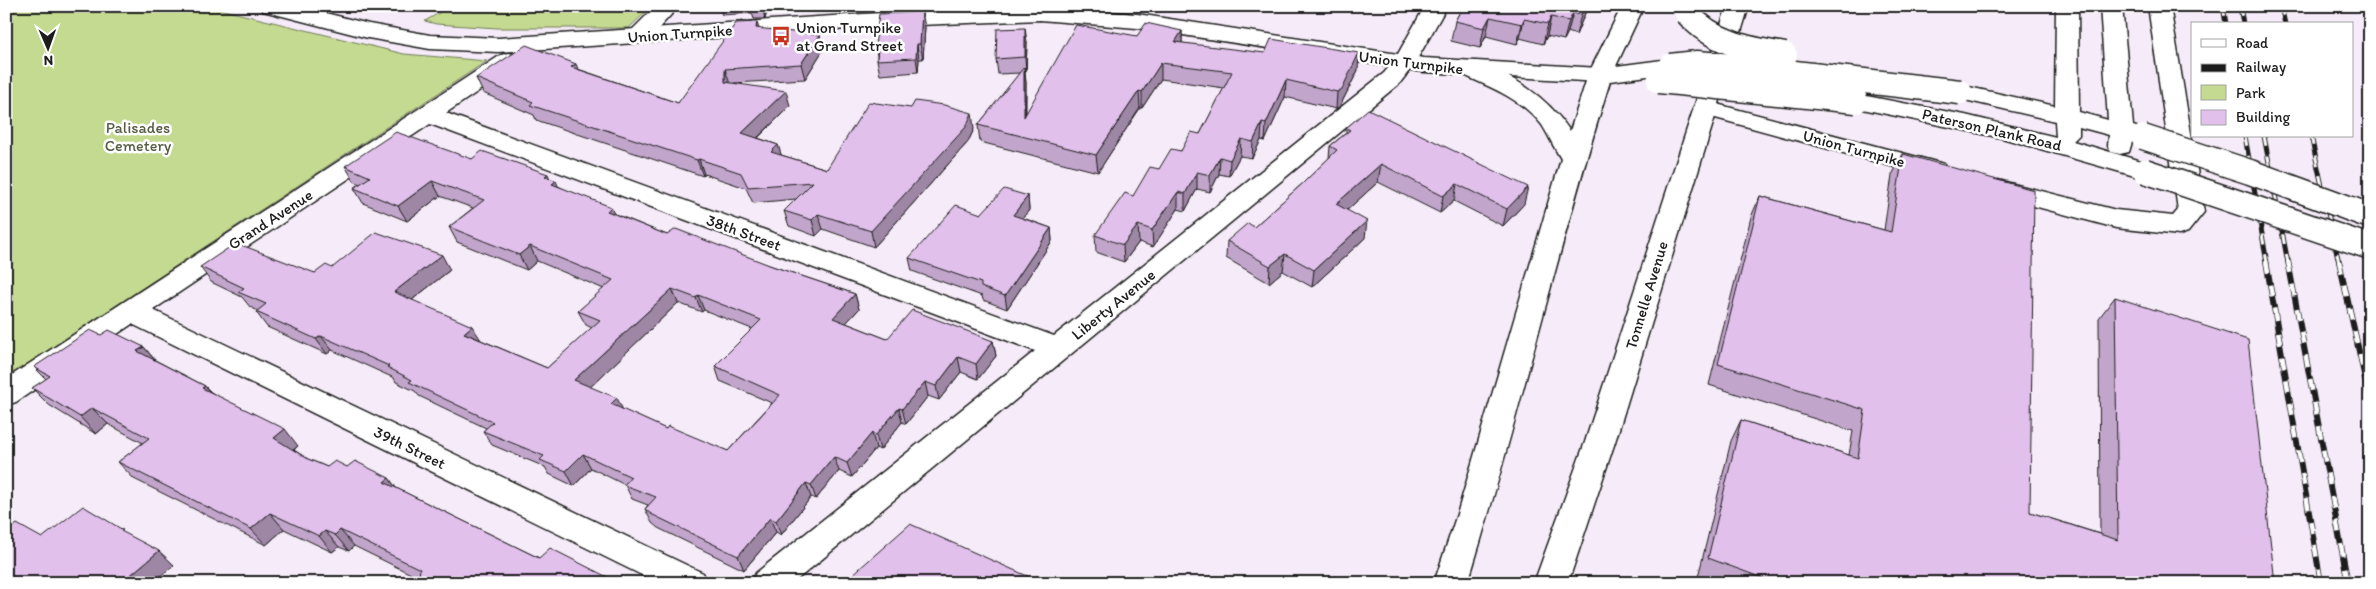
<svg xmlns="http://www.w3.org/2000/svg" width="2376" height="589" font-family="Itim,sans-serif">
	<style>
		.green { fill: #c4da90; stroke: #707b56 }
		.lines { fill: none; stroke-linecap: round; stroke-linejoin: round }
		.street-casing { stroke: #1c1c1c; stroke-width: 3 }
		.secondary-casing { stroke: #1c1c1c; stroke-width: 3 }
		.primary-casing { stroke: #1c1c1c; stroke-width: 3 }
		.street { fill: #fff; fill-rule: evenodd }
		.secondary { fill: #fff; fill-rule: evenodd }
		.primary { fill: #fff; fill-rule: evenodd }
		.rail-far1-casing { stroke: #1c1c1c; stroke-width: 5 }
		.rail-casing { stroke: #1c1c1c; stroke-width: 6 }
		.rail-far1 { stroke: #fff; stroke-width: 3; stroke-dasharray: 10; stroke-linecap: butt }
		.rail { stroke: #fff; stroke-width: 4.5; stroke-dasharray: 12; stroke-linecap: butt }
		.primary-bridge-casing { stroke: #1c1c1c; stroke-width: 27; stroke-linecap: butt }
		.primary-bridge { stroke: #fff; stroke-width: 24 }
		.wall { fill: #c2a5cb; stroke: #1c1c1c; fill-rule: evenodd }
		.shaded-wall { fill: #9e86a5; stroke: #1c1c1c }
		.building { fill: #e1c0ec; stroke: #1c1c1c; fill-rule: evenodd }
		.labels { text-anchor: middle; stroke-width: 5; stroke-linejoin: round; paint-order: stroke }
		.poi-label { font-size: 16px; fill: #1c1c1c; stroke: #fff; text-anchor: start }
		.street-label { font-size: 16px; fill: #1c1c1c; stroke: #fff }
		.park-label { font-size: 16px; fill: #575e45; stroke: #fff }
	</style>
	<rect width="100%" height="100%" fill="#f6ecf9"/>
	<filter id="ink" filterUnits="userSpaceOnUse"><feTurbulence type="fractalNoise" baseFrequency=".02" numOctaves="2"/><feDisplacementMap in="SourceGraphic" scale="10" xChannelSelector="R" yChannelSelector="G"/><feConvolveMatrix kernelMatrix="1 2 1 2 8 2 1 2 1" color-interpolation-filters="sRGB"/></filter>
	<g filter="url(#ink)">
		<g class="green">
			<path d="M6 6H207L404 54 487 61 6 378Z"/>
			<path d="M451 6H652L629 28H497L436 24 425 21Z"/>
		</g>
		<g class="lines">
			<defs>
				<g id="street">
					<path d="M656 6H679L647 41 639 43 631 41 628 36 631 31Z"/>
					<path d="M888 6H910L902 24 894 26 886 24 883 19Z"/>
					<path d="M1425 6H1447L1415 63 1400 83 793 583H751L756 573 1035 351 430 124 153 310 703 573 708 583H658L132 324 16 402 6 405V379L501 55 509 53 517 55 520 60 517 65 446 113 1054 336 1384 73 1394 61Z"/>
					<path d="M2148 6H2170L2204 212 2188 232 2179 235 2116 228 1989 194 1985 188 1989 182 1998 180 2116 210 2173 216 2178 210Z"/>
					<path d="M1705 101 1944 164 1947 170 1944 176 1935 178 1697 113 1693 108 1697 103Z"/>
				</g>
				<path id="secondary" d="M260 6H298L369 24 430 35 498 38 894 12 1040 6 1137 14 1424 58 1600 68 1608 70 1612 75 1608 80 1600 82 1424 72 1137 28 1040 20 894 26 498 52 430 49 368 38 263 11Z"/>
				<g id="primary">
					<path d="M1622 6H1644L1616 66 1670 59 1678 61 1681 66 1678 71 1670 73 1610 81C1558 247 1519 417 1468 583H1434L1458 511 1561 159C1554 148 1549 136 1542 125 1522 99 1490 87 1461 74L1458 69 1461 64 1469 62C1510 72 1547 96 1570 131L1588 75Z"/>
					<path d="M1727 6H1749L1615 442 1568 583H1534L1585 442Z"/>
					<path d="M2056 6H2078L2079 112 2108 120 2100 6H2122L2133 126 2152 132 2155 137 2152 142 2143 145 2132 142 2129 152 2120 154 2111 152 2108 146 2109 135 2079 127V135L2073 141 2154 165 2157 171 2154 177 2145 179 2002 138 1848 106 1844 101 1848 96 1856 94 1965 115 2056 137 2055 121 1952 97 1948 92 1952 87 1960 85 2055 106Z"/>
				</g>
			</defs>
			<use href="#street" class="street-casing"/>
			<use href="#secondary" class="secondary-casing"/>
			<use href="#primary" class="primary-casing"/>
			<use href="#street" class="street"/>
			<use href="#secondary" class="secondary"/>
			<use href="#primary" class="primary"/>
			<defs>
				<g id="rail-far1">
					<path d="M2223 6 2226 24"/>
					<path d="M2240 6 2243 24"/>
					<path d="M2281 6 2285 24"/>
					<path d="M2245 136 2267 263"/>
					<path d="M2264 136 2288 263"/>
					<path d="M2311 136 2339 263"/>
				</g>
				<g id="rail">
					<path d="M2266 261 2321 583"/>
					<path d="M2288 261 2348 583"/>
					<path d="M2339 261 2370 401"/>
				</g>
			</defs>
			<use href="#rail-far1" class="rail-far1-casing"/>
			<use href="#rail" class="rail-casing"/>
			<use href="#rail-far1" class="rail-far1"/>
			<use href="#rail" class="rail"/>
			<defs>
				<g id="primary-bridge">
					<path d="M1687 13C1713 43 1748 49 1785 55"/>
					<path d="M1670 66 1697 63 1743 67 1960 92"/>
					<path d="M1659 81 1856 101"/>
					<path d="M2143 137 2250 172 2370 216"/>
					<path d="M2145 171 2370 247"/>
				</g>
			</defs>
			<use href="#primary-bridge" class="primary-bridge-casing"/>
			<use href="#primary-bridge" class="primary-bridge"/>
		</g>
		<g class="wall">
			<path d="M719 6H768L765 19H754L752 13 722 15Z"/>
			<path d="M910 6H926V9H911Z"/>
			<path d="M1463 6H1588L1576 35 1568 32 1564 40 1547 36 1543 44 1520 38 1517 44 1486 36 1480 48 1451 41 1455 21Z"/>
			<path d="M925 27 923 59H919L918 72 880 75 877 60V55L875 46Z"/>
			<path d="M759 29 823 50 805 79 734 83 790 106 758 138 778 145 781 155 827 169 974 129 968 142 874 247 823 229 816 236 789 226 784 211 796 199 753 203 746 188 704 174 703 176 536 120 534 115 483 93 476 78 578 69 678 103Z"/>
			<path d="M1182 31V43L1358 70 1340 106 1336 109 1285 97 1265 141 1261 140 1252 158 1240 156 1229 176 1219 174 1210 192 1197 189 1185 211 1178 209 1153 247 1139 242 1124 262 1096 252 1095 235 1159 169 1200 134 1224 88 1161 79 1142 108H1140L1098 172 980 142 978 125 1020 73 998 74 996 59 1027 42 1026 72H1025L1026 83V113L1137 36Z"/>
			<path d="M1346 128 1524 204 1503 226 1454 201 1440 213 1378 182 1347 210 1365 238 1312 287 1283 271 1269 283 1226 258 1227 241 1254 227 1302 184 1329 158 1330 146 1346 133Z"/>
			<path d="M1903 154 2030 512 2100 534 2099 318 2115 297 2275 583H1712L1698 577 1731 441 1741 420 1849 455 1853 431 1709 385 1751 217 1760 196 1884 230 1892 175Z"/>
			<path d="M472 159 550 178 558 186 613 213 667 235 772 266 855 294 859 309 846 323 887 339 993 341 996 356 978 379 961 372 939 400 928 396 906 424 902 422 880 450 876 448 852 477 839 471 816 499 811 497 781 535 776 532 744 570 658 528 652 523 645 509 648 505 632 499 625 485 591 468 574 486 549 474 545 467 492 445 483 431 486 428 419 396 415 391 396 382 394 378 332 350 327 354 267 327 256 312 258 311 250 307 242 297 211 282 200 267 315 273 332 268 450 270 412 300 481 340 547 368 592 328 586 325 578 311 604 289 537 261 527 270 457 242 449 227 473 208 440 196 407 221 363 203 354 188 360 184 354 181 345 166ZM678 303 702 312 704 310 752 329 715 366 720 381 772 403 728 451 666 429 623 410 590 387Z"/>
			<path d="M1028 196 1029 210 1023 218 1051 228 1052 241 1007 309 983 300 982 296 912 271 909 258 981 214Z"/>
			<path d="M101 335 144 347 155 360 205 386 211 392 298 446 294 450 308 459 327 467H347L389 478 396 488 539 558 619 583 419 578 354 546 349 551 339 547 332 552 284 529 266 545 134 479 118 462 143 443 108 424 96 434 49 405 32 388 46 379 34 367Z"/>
		</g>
		<g class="shaded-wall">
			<path d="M762 6H768L765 19Z"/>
			<path d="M883 6H887L884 11Z"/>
			<path d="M1585 6H1588L1576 35 1581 15Z"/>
			<path d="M922 12 925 27 923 59 920 44Z"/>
			<path d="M1573 13 1568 32 1564 40 1569 21Z"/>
			<path d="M1490 17 1486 36 1480 48 1484 28Z"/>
			<path d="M1551 17 1547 36 1543 44 1548 24Z"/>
			<path d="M1524 19 1520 38 1517 44 1522 24Z"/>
			<path d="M757 22 761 37 756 28Z"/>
			<path d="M1025 28 1027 42 1026 72 1025 57Z"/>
			<path d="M1182 31V47L1175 42Z"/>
			<path d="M820 35 823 50 805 79 801 64Z"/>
			<path d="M917 44 919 59 918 72 916 58Z"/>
			<path d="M1359 53 1358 70 1340 106 1336 109 1337 92Z"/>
			<path d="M1161 63V79L1142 108V92Z"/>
			<path d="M576 64 582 79 571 67Z"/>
			<path d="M1024 67 1026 83 1025 134 1024 117Z"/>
			<path d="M725 69 730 84 725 82Z"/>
			<path d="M1286 80 1285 97 1265 141 1266 124Z"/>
			<path d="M786 91 790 106 747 148 742 133Z"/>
			<path d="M1139 91 1140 108 1098 172 1096 155Z"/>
			<path d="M972 113 974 129 968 142 874 247 871 231Z"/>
			<path d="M1262 123 1261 140 1252 158 1253 142Z"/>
			<path d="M1241 139 1240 156 1229 176 1230 160Z"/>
			<path d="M778 145 783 160 771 152Z"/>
			<path d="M1220 157 1219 174 1210 192V175Z"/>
			<path d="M699 159 704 174 703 176 697 160Z"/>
			<path d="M1381 164 1378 182 1334 222 1336 204Z"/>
			<path d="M1197 172V189L1185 211V194Z"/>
			<path d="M548 174 552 184 556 181 562 195 545 176Z"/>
			<path d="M432 181 440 196 407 221 398 206Z"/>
			<path d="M1457 184 1454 201 1440 213 1443 196Z"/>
			<path d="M1528 187 1524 204 1503 226 1507 209Z"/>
			<path d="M1178 192V209L1153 247 1152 230Z"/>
			<path d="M1028 196 1029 210 1015 228 1013 215Z"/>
			<path d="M611 207 617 222 607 211Z"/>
			<path d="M818 214 823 229 816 236 812 220Z"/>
			<path d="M1367 221 1365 238 1312 287 1314 270Z"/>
			<path d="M1138 225 1139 242 1124 262 1123 245Z"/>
			<path d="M1051 228 1052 241 1007 309 1005 296Z"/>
			<path d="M530 246 537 261 527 270 519 255Z"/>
			<path d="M1285 254 1283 271 1269 283 1270 266Z"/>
			<path d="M442 255 450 270 403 307 394 292Z"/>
			<path d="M672 289 678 303 582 395 574 380Z"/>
			<path d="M855 294 859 309 837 333 833 318Z"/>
			<path d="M698 295 704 310 702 312 696 298Z"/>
			<path d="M472 326 481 340 464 333Z"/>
			<path d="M321 336 332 350 327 354 316 339Z"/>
			<path d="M993 341 996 356 978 379 976 364Z"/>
			<path d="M144 347 158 364 137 351Z"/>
			<path d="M958 357 961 372 939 400 936 386Z"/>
			<path d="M925 382 928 396 906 424 902 409Z"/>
			<path d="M205 386 219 403 202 388Z"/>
			<path d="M617 398 624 412 611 404Z"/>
			<path d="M92 408 108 424 96 434 80 417Z"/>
			<path d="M899 408 902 422 880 450 876 435Z"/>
			<path d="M285 429 298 446 287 455 274 438Z"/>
			<path d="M872 433 876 448 852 477 847 463Z"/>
			<path d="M583 454 591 468 574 486 566 471Z"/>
			<path d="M834 457 839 471 816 499 811 485Z"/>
			<path d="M389 478 401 495 384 482Z"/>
			<path d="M806 483 811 497 781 535 776 521Z"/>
			<path d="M270 513 284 529 266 545 251 529Z"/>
			<path d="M770 518 776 532 744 570 738 556Z"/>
			<path d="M340 530 354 546 349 551 335 535Z"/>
			<path d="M325 531 339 547 332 552 319 536Z"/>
			<path d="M159 551 174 565 152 583H121Z"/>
		</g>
		<g class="building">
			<path d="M1463 6H1585L1581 15 1573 13 1569 21 1551 17 1548 24 1524 19 1522 24 1490 17 1484 28 1455 21Z"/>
			<path d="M922 12 920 44H917L916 58 877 60 878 46H875L879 14Z"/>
			<path d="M757 22 756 28 820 35 801 64 725 69V82L786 91 742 133 778 145 771 152 827 169 869 102 911 108 915 101 944 105 972 113 966 127 871 231 818 214 812 220 784 211 813 182 748 187 741 173 699 159 697 160 530 105 533 102 476 78 526 45 576 64 571 67 678 103 736 23Z"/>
			<path d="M1146 23 1182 31 1175 42 1265 53 1271 39 1359 53 1342 89 1337 92 1286 80 1266 124 1262 123 1253 142 1241 139 1230 160 1220 157 1210 175 1197 172 1185 194 1178 192 1152 230 1138 225 1123 245 1095 235 1125 193 1133 196 1150 167 1159 169 1171 149 1181 151 1191 132 1200 134 1232 72 1161 63 1142 92 1139 91 1096 155 978 125 1024 67V117L1076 25 1137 36Z"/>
			<path d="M1025 28V57L996 59 997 29Z"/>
			<path d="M1368 109 1528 187 1507 209 1457 184 1443 196 1381 164 1336 204 1367 221 1314 270 1285 254 1270 266 1227 241 1248 223 1254 227 1302 184 1337 150 1330 146 1350 130 1346 128Z"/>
			<path d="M396 132 472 159 482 151 548 174 545 176 556 181 552 184 611 207 607 211 667 235 676 229 772 266 855 294 833 318 887 339 912 310 993 341 976 364 958 357 936 386 925 382 902 409 899 408 876 435 872 433 847 463 834 457 811 485 806 483 776 521 770 518 738 556 651 514 645 509 656 497 624 485 631 477 583 454 566 471 540 460 544 456 483 431 493 422 409 382 412 380 387 367 389 366 321 336 316 339 256 312 266 304 238 292 244 288 200 267 236 243 315 273 326 265 332 268 376 232 442 255 394 292 472 326 464 333 547 368 600 320 578 311 613 280 530 246 519 255 449 227 484 200 432 181 398 206 354 188 370 177 345 166ZM672 289 696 298 698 295 761 320 715 366 780 395 728 451 668 426 666 429 611 404 617 398 574 380Z"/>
			<path d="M1903 154 2034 190 2030 512 2118 540 2115 297 2248 340 2275 583H1776L1708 558 1741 420 1858 458 1865 410 1718 364 1760 196 1891 232Z"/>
			<path d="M1004 189 1028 196 1013 215 1051 228 1005 296 981 287V283L909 258 956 205 981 214Z"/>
			<path d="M90 330 101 335 109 330 144 347 137 351 205 386 202 388 285 429 274 438 308 459 327 467 335 461 347 467 355 461 389 478 384 482 539 558 550 548 619 583H418L420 569 340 530 335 535 325 531 319 536 270 513 251 529 118 462 149 438 92 408 80 417 32 388 50 376 34 367Z"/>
			<path d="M83 506 123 530 121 531 159 551 121 583H6V532L17 524 42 538Z"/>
			<path d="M910 524 1043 583H843Z"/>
		</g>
	</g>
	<defs>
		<symbol id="bus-bare" viewBox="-9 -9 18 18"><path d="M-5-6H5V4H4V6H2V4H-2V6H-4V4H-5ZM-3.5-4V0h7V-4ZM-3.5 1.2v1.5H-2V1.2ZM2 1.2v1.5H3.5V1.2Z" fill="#c8321e" stroke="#fff" stroke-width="2.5" paint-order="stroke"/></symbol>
	</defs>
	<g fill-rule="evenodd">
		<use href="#bus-bare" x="767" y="22" width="28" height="28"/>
	</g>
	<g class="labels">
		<g class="poi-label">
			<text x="796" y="33">Union Turnpike<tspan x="796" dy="18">at Grand Street</tspan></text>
		</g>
		<g class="street-label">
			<text transform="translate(680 33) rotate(-4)" y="6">Union Turnpike</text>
			<text transform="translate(1411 62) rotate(7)" y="6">Union Turnpike</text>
			<text transform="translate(1992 129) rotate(13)" y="6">Paterson Plank Road</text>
			<text transform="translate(1854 148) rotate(15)" y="6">Union Turnpike</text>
			<text transform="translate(270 219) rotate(-33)" y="6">Grand Avenue</text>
			<text transform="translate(744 232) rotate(20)" y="6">38th Street</text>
			<text transform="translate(1646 295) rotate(-73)" y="6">Tonnelle Avenue</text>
			<text transform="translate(1113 304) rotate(-39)" y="6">Liberty Avenue</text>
			<text transform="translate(410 447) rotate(26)" y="6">39th Street</text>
		</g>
		<g class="park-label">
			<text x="138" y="133">Palisades<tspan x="138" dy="18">Cemetery</tspan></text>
		</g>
	</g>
	<rect width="2376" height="589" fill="none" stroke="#fff" stroke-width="25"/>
	<rect x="12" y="12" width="2351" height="564" fill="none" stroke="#1c1c1c" stroke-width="2" filter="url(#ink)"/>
	<rect x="2191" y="22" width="162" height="115" fill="#ffffff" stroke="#a4a4a4"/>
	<rect x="2201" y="39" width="25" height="8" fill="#ffffff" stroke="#a4a4a4"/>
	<text x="2236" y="48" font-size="15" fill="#1c1c1c">Road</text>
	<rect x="2201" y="64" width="25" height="8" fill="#1c1c1c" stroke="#a4a4a4"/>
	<text x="2236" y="72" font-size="15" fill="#1c1c1c">Railway</text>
	<rect x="2201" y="85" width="25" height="15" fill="#c4da90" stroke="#a4a4a4"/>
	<text x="2236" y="98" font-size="15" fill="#1c1c1c">Park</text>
	<rect x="2201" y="110" width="25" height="15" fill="#e1c0ec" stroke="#a4a4a4"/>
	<text x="2236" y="122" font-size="15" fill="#1c1c1c">Building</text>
	<g transform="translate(48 48) rotate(178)" stroke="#ffffff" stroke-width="4" paint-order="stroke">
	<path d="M0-4L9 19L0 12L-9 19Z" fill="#1c1c1c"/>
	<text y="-8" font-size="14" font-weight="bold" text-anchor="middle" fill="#1c1c1c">N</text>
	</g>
</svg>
